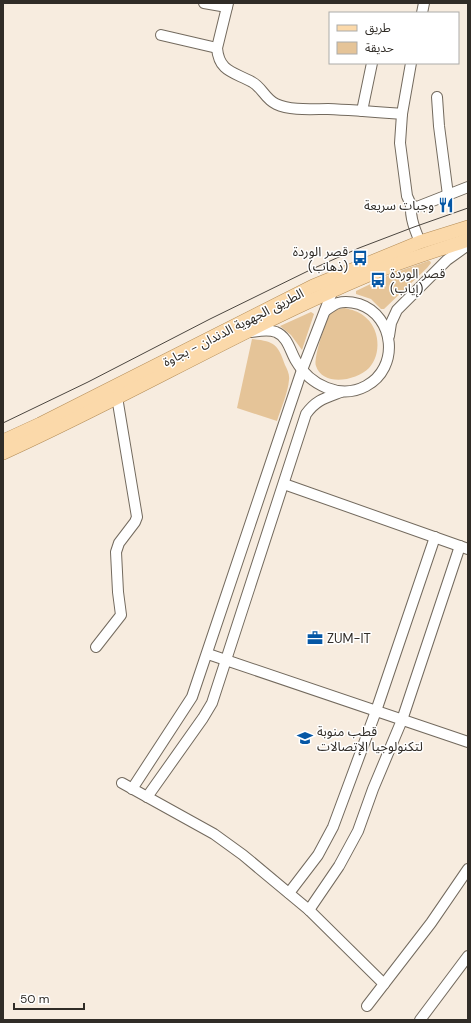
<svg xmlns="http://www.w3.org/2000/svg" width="471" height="1023" font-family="'DM Sans','Noto Sans Arabic',sans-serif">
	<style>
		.green { fill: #e5c498 }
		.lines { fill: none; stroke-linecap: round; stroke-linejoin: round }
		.minor-casing { stroke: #736a5e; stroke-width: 12 }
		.major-casing { stroke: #b38c57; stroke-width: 14 }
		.minor { stroke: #fff; stroke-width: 10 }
		.major { stroke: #fbd9aa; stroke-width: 13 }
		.tram { stroke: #4b4640; stroke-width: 1 }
		.labels { text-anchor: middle; stroke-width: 3; stroke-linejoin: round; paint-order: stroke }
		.poi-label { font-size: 13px; fill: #302c27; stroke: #fff; text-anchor: start }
		.street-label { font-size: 13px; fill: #302c27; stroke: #fff }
	</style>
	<rect width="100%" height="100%" fill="#f7ecdf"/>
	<g class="green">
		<path d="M428 261H430L431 263 427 268 384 309H381L371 299 356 294V291L391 274Z"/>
		<path d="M345 308C352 310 358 311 364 316 380 328 382 354 369 368 356 381 323 387 316 366 313 359 326 319 331 313 335 309 339 309 345 308Z"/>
		<path d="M311 312 314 314 302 350 291 335 280 326Z"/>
		<path d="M252 339C274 341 278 344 285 365 287 369 290 375 289 380 288 393 281 408 277 421L237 408Z"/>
	</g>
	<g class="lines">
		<defs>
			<g id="minor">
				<path d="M204 3 227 7"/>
				<path d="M228 3 217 48C219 72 234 72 252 82 262 87 265 99 276 104 291 111 312 109 328 109 353 110 377 112 402 114"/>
				<path d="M422 13 424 3"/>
				<path d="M161 35 217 48"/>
				<path d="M411 63 402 114 400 143 407 196 411 205 417 207 468 187"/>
				<path d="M437 97 439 126 448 195"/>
				<path d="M362 111 372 63"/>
				<path d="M411 205C410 218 415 230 420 242"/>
				<path d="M251 332C259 331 268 329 276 332 288 337 290 351 296 361 310 385 340 400 366 386 400 368 395 316 359 304 352 302 345 301 338 303 333 305 329 308 325 311"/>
				<path d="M389 336 391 323 397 310 447 260 468 245"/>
				<path d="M284 484 468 549"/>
				<path d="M96 647 121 615 118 592 116 552 119 543 135 522 137 517 117 397"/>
				<path d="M208 654 468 742"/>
				<path d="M122 783 214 834 243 855 309 910 384 984"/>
				<path d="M132 789 192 697 302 370 334 287"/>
				<path d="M147 797 203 718 212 703 306 414C316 400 325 398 341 392"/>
				<path d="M289 893 318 855 333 827 376 711 435 537"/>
				<path d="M309 910 339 866 358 831 373 789 402 720 460 546"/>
				<path d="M367 1006 431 923 468 869"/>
				<path d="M420 1020 468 956"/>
			</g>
			<g id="major">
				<path d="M3 441 40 424 313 286 420 242 468 227"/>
				<path d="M3 453C127 397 245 327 371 274 402 261 435 251 468 240"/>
			</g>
		</defs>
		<use href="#minor" class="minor-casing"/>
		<use href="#major" class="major-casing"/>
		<use href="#minor" class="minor"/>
		<use href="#major" class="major"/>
		<path class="tram" d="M3 423 88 382 210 319 310 270 359 248 414 227 468 208"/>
	</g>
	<defs>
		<symbol id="restaurant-bare" viewBox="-9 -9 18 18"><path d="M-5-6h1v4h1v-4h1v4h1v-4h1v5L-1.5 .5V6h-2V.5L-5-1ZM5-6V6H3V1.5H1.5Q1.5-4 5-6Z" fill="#0557a5" stroke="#fff" stroke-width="2.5" paint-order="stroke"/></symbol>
		<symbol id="bus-bare" viewBox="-9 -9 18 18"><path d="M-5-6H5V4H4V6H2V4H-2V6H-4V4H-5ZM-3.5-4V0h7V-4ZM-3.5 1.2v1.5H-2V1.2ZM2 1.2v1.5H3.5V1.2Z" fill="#0557a5" stroke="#fff" stroke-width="2.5" paint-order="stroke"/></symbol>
		<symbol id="office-bare" viewBox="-9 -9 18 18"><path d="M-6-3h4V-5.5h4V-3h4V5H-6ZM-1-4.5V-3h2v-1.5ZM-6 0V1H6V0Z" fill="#0557a5" stroke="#fff" stroke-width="2.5" paint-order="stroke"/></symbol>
		<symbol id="university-bare" viewBox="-9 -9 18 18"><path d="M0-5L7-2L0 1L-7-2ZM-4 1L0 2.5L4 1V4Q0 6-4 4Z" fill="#0557a5" stroke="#fff" stroke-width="2.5" paint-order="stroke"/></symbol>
	</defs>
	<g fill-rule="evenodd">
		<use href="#restaurant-bare" x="435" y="194" width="22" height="22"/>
		<use href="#bus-bare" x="349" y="247" width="22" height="22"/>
		<use href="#bus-bare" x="367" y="269" width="22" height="22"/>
		<use href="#office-bare" x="304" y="627" width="22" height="22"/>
		<use href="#university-bare" x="294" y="727" width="22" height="22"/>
	</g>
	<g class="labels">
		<g class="poi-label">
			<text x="434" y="210" text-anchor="end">وجبات سريعة</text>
			<text x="348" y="256" text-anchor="end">قصر الوردة<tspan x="348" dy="15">(ذهاب)</tspan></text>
			<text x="390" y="278">قصر الوردة<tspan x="390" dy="15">(إياب)</tspan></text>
			<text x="327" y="643">ZUM-IT</text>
			<text x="317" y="736">قطب منوبة<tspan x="317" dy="15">لتكنولوجيا الإتصالات</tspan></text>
		</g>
		<g class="street-label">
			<text transform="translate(233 327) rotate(-27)" y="5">الطريق الجهوية الدندان - بجاوة</text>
		</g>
	</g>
	<rect width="471" height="1023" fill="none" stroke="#302c27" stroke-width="8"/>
	<rect x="329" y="12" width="130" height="52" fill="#ffffff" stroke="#acaba9"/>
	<rect x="337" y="25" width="20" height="6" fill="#fbd9aa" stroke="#acaba9"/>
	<text x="365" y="32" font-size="12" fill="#302c27">طريق</text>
	<rect x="337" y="42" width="20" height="12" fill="#e5c498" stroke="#acaba9"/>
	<text x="365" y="52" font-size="12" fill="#302c27">حديقة</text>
	<path d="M14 1003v6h70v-6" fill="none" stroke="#302c27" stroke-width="2"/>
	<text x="20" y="1003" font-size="12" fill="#302c27" stroke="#ffffff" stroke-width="3" paint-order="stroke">50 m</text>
</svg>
